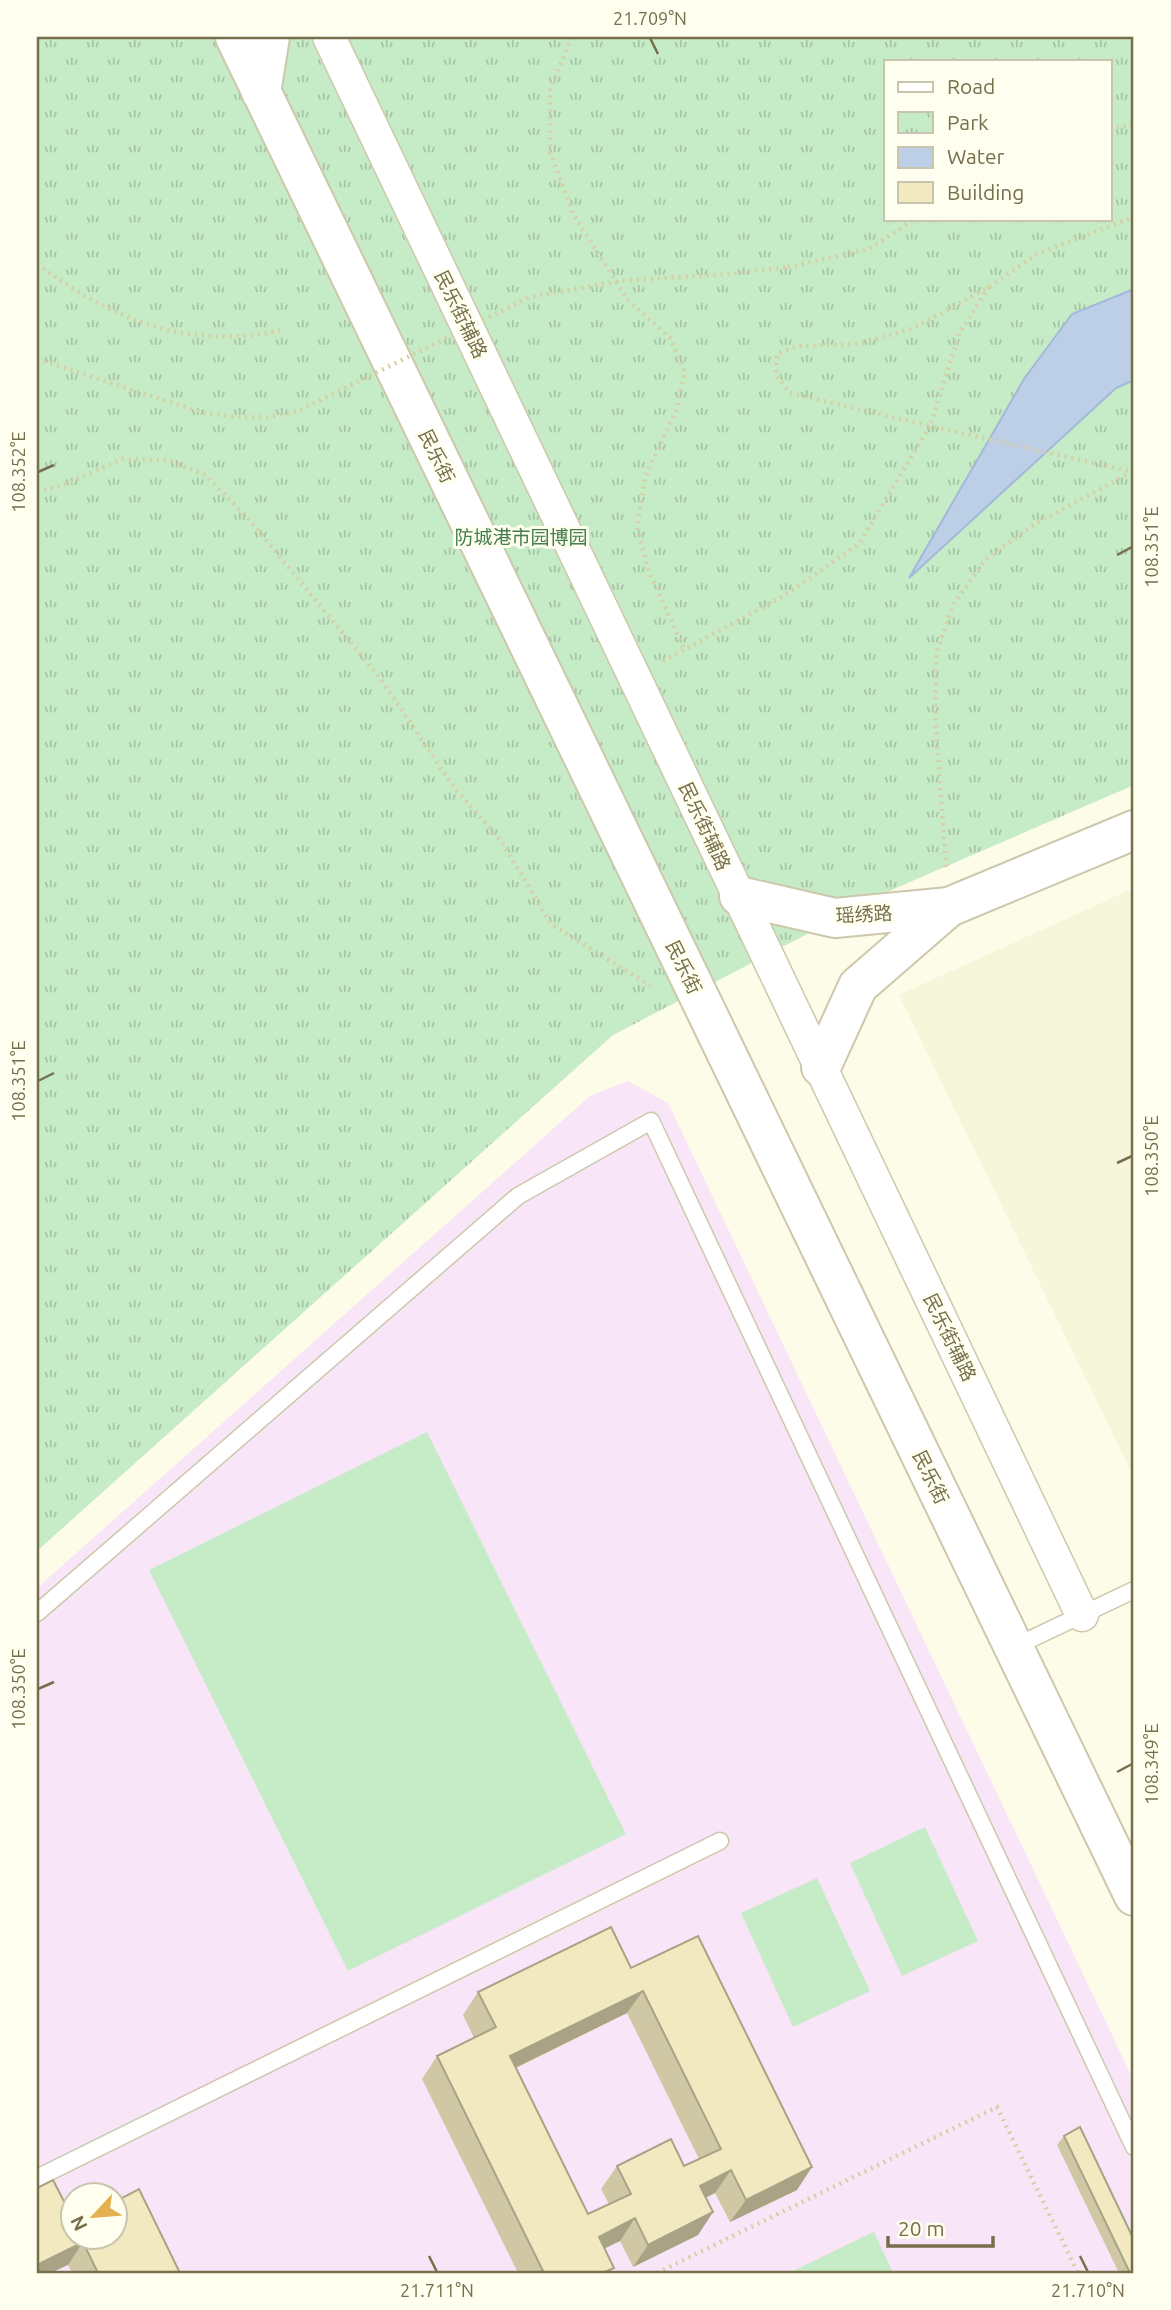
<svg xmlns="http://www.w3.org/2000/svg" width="1171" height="2310" font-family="Ubuntu,'Noto Sans SC',sans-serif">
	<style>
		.residential { fill: #f6f6da }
		.education { fill: #f9e5f8; fill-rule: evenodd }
		.grass { fill: #c6ebc7 }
		.park { fill: url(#park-tufts); fill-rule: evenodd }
		.water { fill: #bccfe7; stroke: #a3b9d8; stroke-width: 2 }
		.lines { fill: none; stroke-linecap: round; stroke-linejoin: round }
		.service-casing { stroke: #cdc8ab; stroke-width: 19 }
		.minor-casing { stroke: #cdc8ab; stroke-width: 35 }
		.tertiary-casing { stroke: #cdc8ab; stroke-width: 42 }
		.path { stroke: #d7cea3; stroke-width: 4.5; stroke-dasharray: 2 5; stroke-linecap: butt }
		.service { stroke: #fff; stroke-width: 16 }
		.minor { stroke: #fff; stroke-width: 32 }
		.tertiary { stroke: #fff; stroke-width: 38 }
		.path-bridge { stroke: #d7cea3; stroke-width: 4.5; stroke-dasharray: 2 5; stroke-linecap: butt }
		.wall { fill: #d0c8a5; fill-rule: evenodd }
		.shaded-wall { fill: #a9a386 }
		.building { fill: #f2e9c0; stroke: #a9a386; stroke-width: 2; fill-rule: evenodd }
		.ticks { fill: none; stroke: #776e4c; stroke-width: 2.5 }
		.labels { text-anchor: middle; stroke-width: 6; stroke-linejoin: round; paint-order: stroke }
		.street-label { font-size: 19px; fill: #776e4c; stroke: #feffef }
		.park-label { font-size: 19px; fill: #437d4c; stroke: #feffef }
		.neatline { fill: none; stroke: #776e4c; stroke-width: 2.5 }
		.ticks-label { font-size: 18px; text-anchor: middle; fill: #776e4c }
	</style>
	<defs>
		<pattern id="park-tufts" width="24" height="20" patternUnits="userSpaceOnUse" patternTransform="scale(1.75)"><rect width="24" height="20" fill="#c6ebc7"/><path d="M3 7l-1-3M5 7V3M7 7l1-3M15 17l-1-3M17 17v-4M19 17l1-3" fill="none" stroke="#a6c3a4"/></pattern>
	</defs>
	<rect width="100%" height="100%" fill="#fcfce9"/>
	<path class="residential" d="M1134 888V1477L899 995Z"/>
	<path class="education" d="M628 1081 668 1103 1134 2081V2273H37V1588L590 1096ZM74 2194H116V2236H74Z"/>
	<g class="grass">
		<path d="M427 1432 626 1834 348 1971 149 1570Z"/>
		<path d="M925 1827 978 1941 902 1976 850 1863Z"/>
		<path d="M817 1878 870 1991 793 2027 741 1913Z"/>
		<path d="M874 2232 893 2273H789L873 2232Z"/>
	</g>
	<path class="park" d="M37 37H1134V785L896 888 613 1035 37 1551ZM886 61H1110V219H886Z"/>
	<path class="water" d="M1134 289V380L1116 388 909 578 1024 379 1072 314Z"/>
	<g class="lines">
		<defs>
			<g id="service">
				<path d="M37 1613 518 1196 651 1121 1134 2147"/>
				<path d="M1014 1647 1134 1590"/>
				<path d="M37 2178 720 1841"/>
			</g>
			<path id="minor" d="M329 37 1082 1615"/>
			<g id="tertiary">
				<path d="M235 37 1134 1896"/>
				<path d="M261 92 270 37"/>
				<path d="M739 896 835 918 949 907 1134 830"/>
				<path d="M821 1067 858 986 949 907"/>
			</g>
		</defs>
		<use href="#service" class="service-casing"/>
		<use href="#minor" class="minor-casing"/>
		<use href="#tertiary" class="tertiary-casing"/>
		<g class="path">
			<path d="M572 37 550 90V152L574 216 628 300 670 338 685 372 676 411 645 477 637 527 649 572 685 651"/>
			<path d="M1110 129 1134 124"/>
			<path d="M37 264C114 320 186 351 283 330"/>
			<path d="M788 267 869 249 915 219"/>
			<path d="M989 287 959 334 930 426 790 393 776 376 777 354 797 346 858 344 914 328 989 287 1037 254 1134 217"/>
			<path d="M37 491 61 486 122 459 167 460 205 475 246 516 380 678 453 786 502 842 551 924 651 986"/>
			<path d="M663 661 780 598 859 544 930 426 1134 472"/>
			<path d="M946 867 935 713 937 651 953 605 986 559 1035 524 1130 473"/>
			<path d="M657 2273 997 2107 1078 2273"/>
		</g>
		<use href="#service" class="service"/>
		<use href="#minor" class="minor"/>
		<use href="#tertiary" class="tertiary"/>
		<path class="path-bridge" d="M37 359 204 413 236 417H268L298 411 530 297 621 281 729 274 788 267"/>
	</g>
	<g class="wall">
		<path d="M631 1968 797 2190 730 2222 715 2193 706 2197 713 2212 698 2235 633 2267 620 2241 604 2248 614 2268 610 2273H518L422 2079 437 2056 474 2038 463 2015 478 1992ZM627 2013 699 2159 684 2166H617L601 2189 609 2204 588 2214 516 2068Z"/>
		<path d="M1064 2136 1134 2273H1119L1057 2145Z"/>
		<path d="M73 2222 180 2273H72L68 2265Z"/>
	</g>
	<g class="shaded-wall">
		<path d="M643 1991 627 2013 494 2078 510 2056Z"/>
		<path d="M812 2167 797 2190 730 2222 746 2200Z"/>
		<path d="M731 2170 715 2193 685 2208 700 2186Z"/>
		<path d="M713 2212 698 2235 633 2267 648 2245Z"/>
		<path d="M635 2218 620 2241 583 2259 599 2237Z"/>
		<path d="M83 2242 68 2265 50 2273H37V2265Z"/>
	</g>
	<g class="building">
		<path d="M611 1927 631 1968 698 1936 812 2167 746 2200 731 2170 700 2186 713 2212 648 2245 635 2218 599 2237 614 2268 602 2273H544L437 2056 496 2027 478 1992ZM643 1991 721 2149 684 2166 671 2139 617 2166 631 2194 588 2214 510 2056Z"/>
		<path d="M1080 2127 1134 2240V2273H1130L1064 2136Z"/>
		<path d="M53 2180 74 2221V2236H116V2201L139 2189 180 2273H98L83 2242 37 2265V2188Z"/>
	</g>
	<path class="ticks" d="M650 38 658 54M38 472 54 465M1117 555 1132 547M38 1081 54 1073M1117 1163 1132 1156M38 1689 54 1682M1117 1772 1132 1764M429 2256 437 2272M1080 2256 1088 2272"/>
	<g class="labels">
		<g class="street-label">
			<text transform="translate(461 314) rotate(64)" y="7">民乐街辅路</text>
			<text transform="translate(437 456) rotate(64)" y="7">民乐街</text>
			<text transform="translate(705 826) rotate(65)" y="7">民乐街辅路</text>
			<text transform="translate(864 914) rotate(-3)" y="7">瑶绣路</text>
			<text transform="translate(684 967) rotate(64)" y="7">民乐街</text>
			<text transform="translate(950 1337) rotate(64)" y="7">民乐街辅路</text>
			<text transform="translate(931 1477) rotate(64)" y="7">民乐街</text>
		</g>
		<g class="park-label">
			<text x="521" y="544">防城港市园博园</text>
		</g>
	</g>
	<rect width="1171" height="2310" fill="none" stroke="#feffef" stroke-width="77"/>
	<rect x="884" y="60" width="228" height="161" fill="#feffef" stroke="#c8c5ae" stroke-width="2"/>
	<rect x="898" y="82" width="35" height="10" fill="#ffffff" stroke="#c8c5ae" stroke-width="2"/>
	<text x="947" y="94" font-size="21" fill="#776e4c">Road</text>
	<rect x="898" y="112" width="35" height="21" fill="url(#park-tufts)" stroke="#c8c5ae" stroke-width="2"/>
	<text x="947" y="130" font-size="21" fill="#776e4c">Park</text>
	<rect x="898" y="147" width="35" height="21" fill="#bccfe7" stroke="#c8c5ae" stroke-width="2"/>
	<text x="947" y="164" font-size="21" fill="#776e4c">Water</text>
	<rect x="898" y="182" width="35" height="21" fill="#f2e9c0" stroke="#c8c5ae" stroke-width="2"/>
	<text x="947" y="200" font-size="21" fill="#776e4c">Building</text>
	<g transform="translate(94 2216) rotate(244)"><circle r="33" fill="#feffef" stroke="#c8c5ae" stroke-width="2"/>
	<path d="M0-5L12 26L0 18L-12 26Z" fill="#e5b04f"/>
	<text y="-10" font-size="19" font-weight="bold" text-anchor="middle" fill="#776e4c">N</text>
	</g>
	<path d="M888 2236v10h105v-10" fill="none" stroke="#776e4c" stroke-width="3.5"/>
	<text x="898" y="2236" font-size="21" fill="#776e4c" stroke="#feffef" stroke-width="5" paint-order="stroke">20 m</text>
	<rect x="38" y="38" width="1094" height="2234" class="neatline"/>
	<g class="ticks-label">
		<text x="650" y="25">21.709°N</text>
		<text transform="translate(19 472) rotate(-90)" y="6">108.352°E</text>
		<text transform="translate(1152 547) rotate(-90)" y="6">108.351°E</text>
		<text transform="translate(19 1081) rotate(-90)" y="6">108.351°E</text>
		<text transform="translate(1152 1156) rotate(-90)" y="6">108.350°E</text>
		<text transform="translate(19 1689) rotate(-90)" y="6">108.350°E</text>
		<text transform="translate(1152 1764) rotate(-90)" y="6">108.349°E</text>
		<text x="437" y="2297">21.711°N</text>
		<text x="1088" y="2297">21.710°N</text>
	</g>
</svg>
